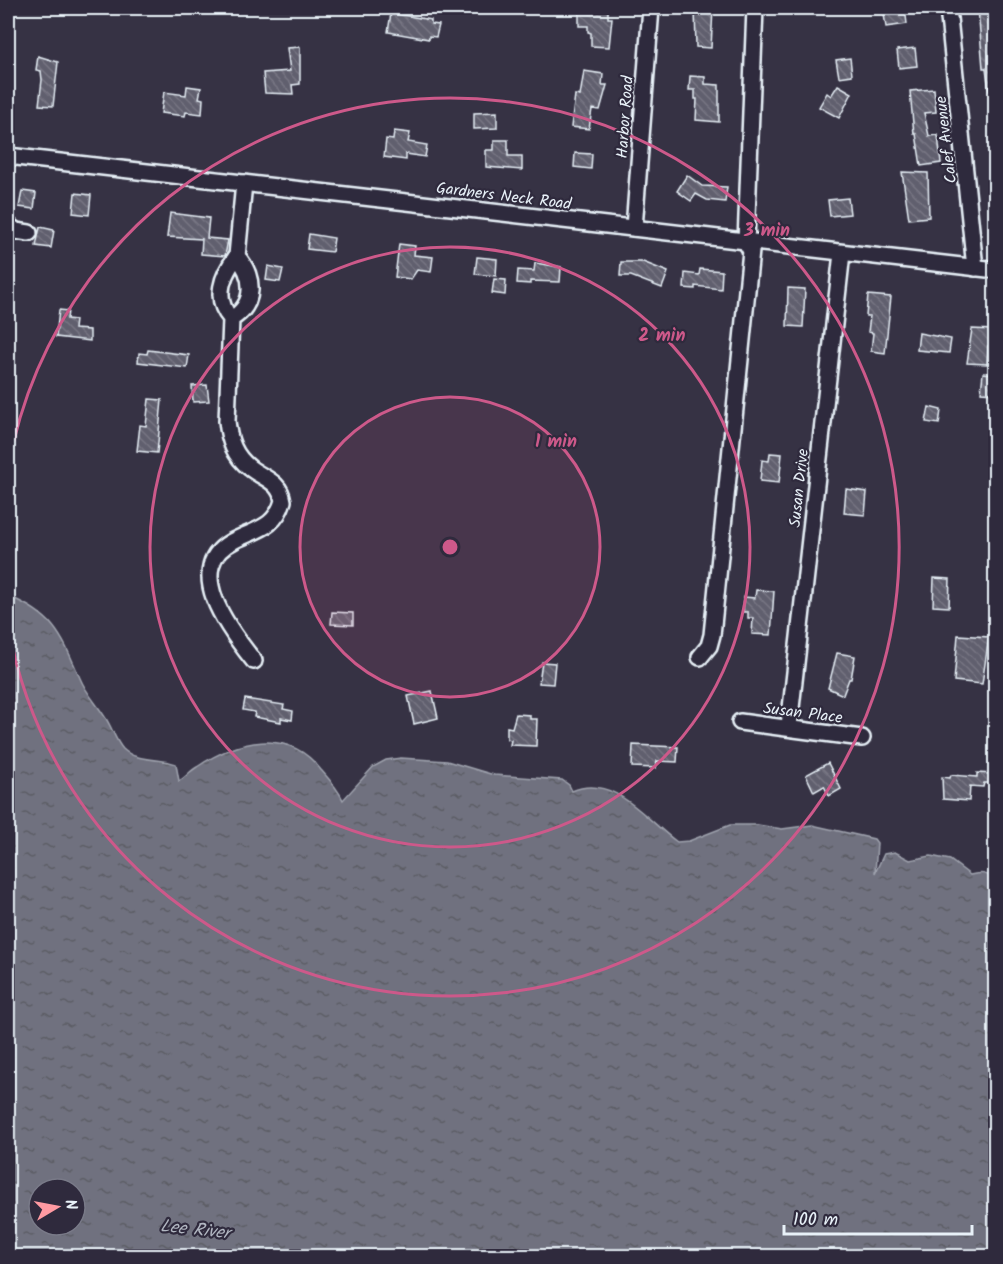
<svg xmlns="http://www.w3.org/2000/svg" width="1003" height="1264" font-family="Kalam,sans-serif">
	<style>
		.water { fill: url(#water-ripples); stroke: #a0a4af; stroke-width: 1.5; fill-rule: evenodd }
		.building { fill: url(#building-back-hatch); stroke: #e8f1f8; stroke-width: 1.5 }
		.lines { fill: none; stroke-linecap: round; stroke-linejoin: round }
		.minor-casing { stroke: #e8f1f8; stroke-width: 20 }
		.minor { stroke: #2f2a3d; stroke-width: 15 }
		.ring { fill: none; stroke: #cd598a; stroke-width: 3 }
		.labels { text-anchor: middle; stroke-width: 4.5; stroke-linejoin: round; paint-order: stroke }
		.street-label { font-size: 16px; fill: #e8f1f8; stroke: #2f2a3d }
		.water-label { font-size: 18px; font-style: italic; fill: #b2b7c2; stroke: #2f2a3d }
		.centre { fill: #cd598a; stroke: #2f2a3d; stroke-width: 3 }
		.ring-label { font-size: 18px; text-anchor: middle; font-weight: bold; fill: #cd598a; stroke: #2f2a3d; stroke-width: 4.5; stroke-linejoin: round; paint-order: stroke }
	</style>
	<defs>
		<pattern id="water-ripples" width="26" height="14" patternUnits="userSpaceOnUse" patternTransform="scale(1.5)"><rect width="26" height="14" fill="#70717f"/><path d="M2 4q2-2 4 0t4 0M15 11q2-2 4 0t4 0" fill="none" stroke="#5b5c64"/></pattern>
		<pattern id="building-back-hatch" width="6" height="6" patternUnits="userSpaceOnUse" patternTransform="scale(1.5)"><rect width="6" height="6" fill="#605e6e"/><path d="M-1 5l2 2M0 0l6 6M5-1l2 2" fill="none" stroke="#777683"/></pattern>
	</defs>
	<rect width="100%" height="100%" fill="#363244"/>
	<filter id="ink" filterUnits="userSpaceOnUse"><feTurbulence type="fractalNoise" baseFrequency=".0167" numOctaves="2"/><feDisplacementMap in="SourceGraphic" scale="12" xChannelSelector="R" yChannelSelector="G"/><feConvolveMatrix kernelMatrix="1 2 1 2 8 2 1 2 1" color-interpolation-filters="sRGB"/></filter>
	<g filter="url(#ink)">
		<path class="water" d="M8 596C54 615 61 634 80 678 86 693 97 704 105 717 112 727 115 740 123 749 136 762 160 758 176 764L179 781C186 777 190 771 197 767 237 740 288 727 321 770 329 779 338 789 343 800L373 767 386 760 401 758 447 761 494 775 562 780 569 785 572 791C614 773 646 820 677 842L689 841 730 825H758L782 829 812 825 874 839 877 843 875 873 884 854 895 852 910 860 931 856 950 860 970 875C980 872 986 873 996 879L995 1256H8ZM39 1189H75V1225H39Z"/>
		<g class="building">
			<path d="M593 8H608V18H612L609 47 591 46V33L588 32V26H579V12H593Z"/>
			<path d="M695 8H713L711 48 696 47Z"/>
			<path d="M883 8H905L907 24 886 27Z"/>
			<path d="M978 8H994L996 91H989L986 68H983Z"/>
			<path d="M391 13 431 20V24L439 25 436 37 429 36V39L388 32Z"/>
			<path d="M300 47V84L292 85 293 94 265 93 263 73 290 71 287 48Z"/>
			<path d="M915 48 917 66 899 68 897 50Z"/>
			<path d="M38 56 58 62 53 106 39 105 42 80 41 71 36 70Z"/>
			<path d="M850 58 852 75 839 77 836 60Z"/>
			<path d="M584 71 603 74 602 85H607L600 110 592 109 589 129 571 127 575 95 580 96Z"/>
			<path d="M690 76 705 77V84L719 85V122L696 120 697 99H695V90H689Z"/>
			<path d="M838 85 852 93 839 118 819 107 827 93 831 96Z"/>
			<path d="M187 86 201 88 199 98 203 99 202 114 186 112 185 116 161 113 164 92 186 95Z"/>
			<path d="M934 89 936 112 924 113 929 136 938 135 941 163 921 166 916 134H914L910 91Z"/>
			<path d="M497 112V128L474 129V113Z"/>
			<path d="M394 131 410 133 408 142 427 145 425 157 406 154V160L384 157 386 139 393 140Z"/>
			<path d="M494 140H508V156H522V170L486 167V150H494Z"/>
			<path d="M575 153 592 154 591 169 574 167Z"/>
			<path d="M902 172 928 173 929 217 909 219Z"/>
			<path d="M687 175 702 186 727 187 725 202 707 200 696 194 691 201 677 191Z"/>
			<path d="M22 191 36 193 34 209 19 207Z"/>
			<path d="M75 193 91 195 89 215 73 213Z"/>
			<path d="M848 198 850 214 830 216 828 200Z"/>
			<path d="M170 213 209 218 207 238 228 240 225 256 201 254 202 239 167 237Z"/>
			<path d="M40 227 54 230 51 248 36 246Z"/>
			<path d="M309 234 334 238 332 252 307 249Z"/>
			<path d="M399 244 415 246 414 255 433 257 431 272 417 270 411 279 395 277Z"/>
			<path d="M477 257 497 259 496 276 475 274Z"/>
			<path d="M621 262H643L668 272 662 288 631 276H620Z"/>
			<path d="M535 263 561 267 560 282 530 281V284L517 283 518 270 534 271Z"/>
			<path d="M268 266 283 269 280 282 266 280Z"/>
			<path d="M700 269 722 271 721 289 695 286V289L684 288 685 273 699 275Z"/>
			<path d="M494 279 506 280 505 295 492 293Z"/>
			<path d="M788 288 805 289 803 327 787 326Z"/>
			<path d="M868 295 891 297 885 353 871 351 873 333 868 332 870 316H866Z"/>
			<path d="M59 310 68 311 67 319 75 320 74 329 90 330V341L56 337Z"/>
			<path d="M972 329 993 330 992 347 988 346 987 364 967 363Z"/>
			<path d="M919 333 951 339 949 353 917 350Z"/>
			<path d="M148 350 189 355 187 368 138 362 139 353 147 354Z"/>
			<path d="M983 373 995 374 994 393 981 392Z"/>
			<path d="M207 385 209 401 193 402 192 386Z"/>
			<path d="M149 399 162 400 157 453 137 451 140 425 146 426Z"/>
			<path d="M929 407 941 410 939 424 926 422Z"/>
			<path d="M770 453 782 454 779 483 760 481 762 460 769 461Z"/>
			<path d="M846 489 867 492 865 515 844 513Z"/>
			<path d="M934 578 950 579 949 607 933 606Z"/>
			<path d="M756 590 774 591 771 635 752 634 753 618H748V612H743L744 597 755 598Z"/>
			<path d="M332 612 353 613V625L331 624Z"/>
			<path d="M958 635 989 637 982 684 954 681Z"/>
			<path d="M837 653 855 656 851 679H849L843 695 828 688Z"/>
			<path d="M542 662 555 663 553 684 539 683Z"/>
			<path d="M432 691 438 718 414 724 408 696Z"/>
			<path d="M245 699 284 705 283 709 293 711 292 720 281 718V722L254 717 255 712 243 710Z"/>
			<path d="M516 714 530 715V719H537L536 746 510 745 511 740 507 739V727L512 728Z"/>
			<path d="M633 745 678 747 677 762 657 761 656 768 632 767Z"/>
			<path d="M828 763 841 789 829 796 824 786 814 792 806 775Z"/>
			<path d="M977 773 992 774 991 783H984L983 787 970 786 969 801 943 799 942 777 950 778 951 775 977 777Z"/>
		</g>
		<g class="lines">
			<defs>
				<g id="minor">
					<path d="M948 8 975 268"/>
					<path d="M8 156 996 270"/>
					<path d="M8 225 16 231 29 233"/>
					<path d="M634 228 651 8"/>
					<path d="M237 256 244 183"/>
					<path d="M231 319C257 304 254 276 237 256 222 275 213 299 231 319L227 421C229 440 234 456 250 468 264 479 280 481 283 501 275 528 257 529 235 540 180 566 229 630 254 661"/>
					<path d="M700 657 709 646 712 635 751 251 746 242 755 8"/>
					<path d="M740 722 862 738"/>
					<path d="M789 726 842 253"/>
				</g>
			</defs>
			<use href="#minor" class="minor-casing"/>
			<use href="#minor" class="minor"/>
		</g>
	</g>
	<circle cx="450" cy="547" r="150" fill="#cd598a" fill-opacity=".12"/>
	<g class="ring">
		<circle cx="450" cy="547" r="150"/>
		<circle cx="450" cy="547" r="300"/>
		<path d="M8 469A449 449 0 1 1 8 625"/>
	</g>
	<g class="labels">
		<g class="street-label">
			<text transform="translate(624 117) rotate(-86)" y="6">Harbor Road</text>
			<text transform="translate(945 140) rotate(-97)" y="6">Calef Avenue</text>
			<text transform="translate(504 195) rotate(7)" y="6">Gardners Neck Road</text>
			<text transform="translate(798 488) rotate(-84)" y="6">Susan Drive</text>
			<text transform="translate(803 712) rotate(7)" y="6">Susan Place</text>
		</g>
		<g class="water-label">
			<text transform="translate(195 1229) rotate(6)" y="6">Lee River</text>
		</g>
	</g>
	<circle cx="450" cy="547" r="9" class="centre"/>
	<g class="ring-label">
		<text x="767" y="236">3 min</text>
		<text x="662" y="341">2 min</text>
		<text x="556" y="447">1 min</text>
	</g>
	<rect width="1003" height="1264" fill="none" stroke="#2f2a3d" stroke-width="30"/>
	<rect x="15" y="15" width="973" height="1234" fill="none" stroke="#e8f1f8" stroke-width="2" filter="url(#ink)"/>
	<g transform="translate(57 1207) rotate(80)"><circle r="28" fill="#2f2a3d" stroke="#797a88" stroke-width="1.5"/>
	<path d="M0-4.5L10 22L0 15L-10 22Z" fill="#ff9aa2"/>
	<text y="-9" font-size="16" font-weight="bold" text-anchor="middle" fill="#e8f1f8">N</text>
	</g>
	<path d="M784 1225v9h188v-9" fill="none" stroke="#e8f1f8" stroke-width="3"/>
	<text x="793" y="1225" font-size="18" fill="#e8f1f8" stroke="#2f2a3d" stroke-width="4.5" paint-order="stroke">100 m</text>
</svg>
